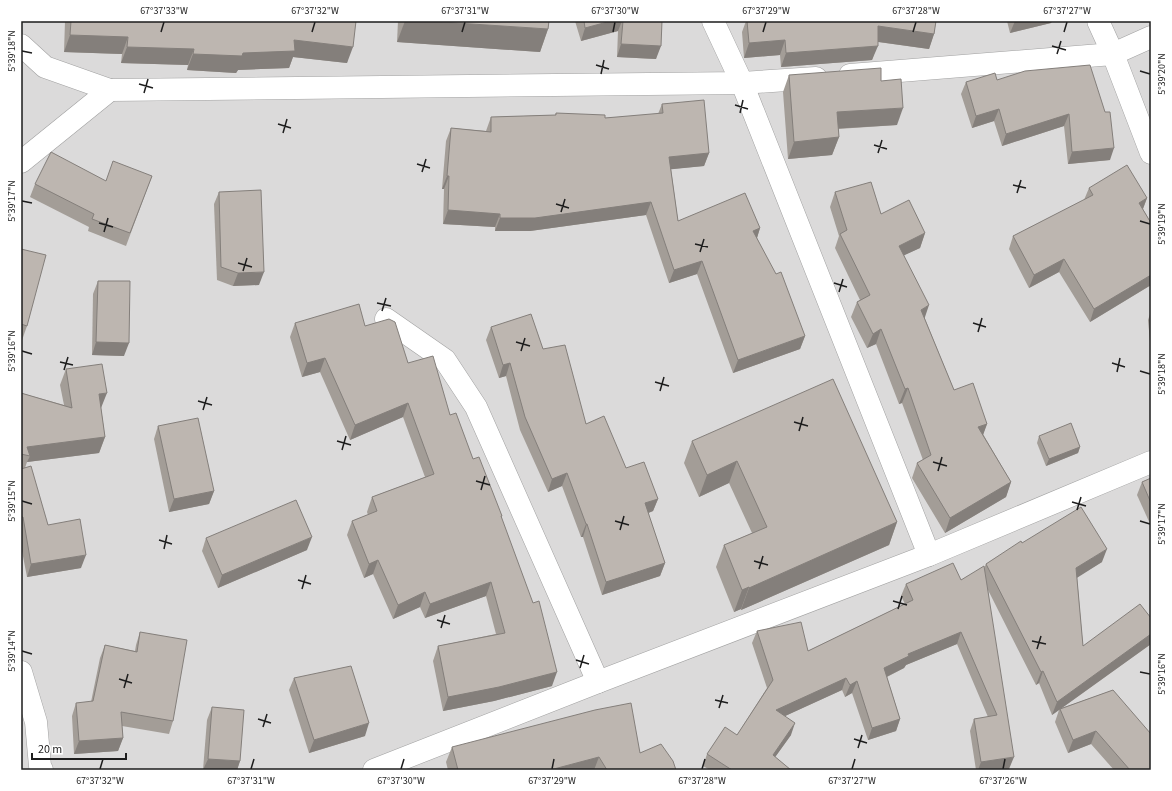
<svg xmlns="http://www.w3.org/2000/svg" width="1172" height="791" font-family="'Source Sans 3',sans-serif">
	<style>
		.residential { fill: #dbdada }
		.lines { fill: none; stroke-linecap: round; stroke-linejoin: round }
		.street-casing { stroke: #a1a1a1; stroke-width: 23 }
		.street { stroke: #fff; stroke-width: 22 }
		.wall { fill: #a39d97 }
		.shaded-wall { fill: #847f7b }
		.building { fill: #bdb6b0; stroke: #847f7b }
		.ticks { fill: none; stroke: #1d1d1d; stroke-width: 1.5 }
		.neatline { fill: none; stroke: #1d1d1d; stroke-width: 1.5 }
		.ticks-label { font-size: 10px; text-anchor: middle; fill: #1d1d1d }
	</style>
	<rect width="100%" height="100%" fill="#edeae3"/>
	<rect class="residential" x="21" y="21" width="1130" height="749"/>
	<g class="lines">
		<defs>
			<g id="street">
				<path d="M713 21 742 83 929 555"/>
				<path d="M1098 21 1113 54 1151 153"/>
				<path d="M21 45 45 67 110 90 742 83 816 78"/>
				<path d="M850 75 1113 54 1151 37"/>
				<path d="M21 162 110 90"/>
				<path d="M386 319 445 360 476 407 598 682"/>
				<path d="M21 672 36 722 40 766 42 770"/>
				<path d="M374 770 598 682 929 555 1151 462"/>
			</g>
		</defs>
		<use href="#street" class="street-casing"/>
		<use href="#street" class="street"/>
	</g>
	<g class="wall">
		<path d="M65 21H356L347 63 293 57 289 68 238 70 236 73 187 70 188 65 121 63 122 54 64 52Z"/>
		<path d="M398 21H549L548 29 540 52 397 42Z"/>
		<path d="M575 21H662L656 59 617 57 618 31 581 41Z"/>
		<path d="M746 21H936L934 34 929 49 878 42 872 60 781 67 780 55 744 58 742 32Z"/>
		<path d="M1007 21H1052L1051 23 1010 33Z"/>
		<path d="M1090 65 1110 160 1068 164 1064 126 1002 146 994 121 972 128 961 94 966 82 997 80Z"/>
		<path d="M789 75 881 81 897 125 838 129 839 137 832 155 788 159 783 92Z"/>
		<path d="M662 104 709 153 704 166 671 169 678 221 760 228 757 238 805 336 800 349 733 373 697 274 669 283 646 215 530 231H495V227L443 224 444 189H442L446 141 451 128 486 131 491 117 555 115 556 113 605 118 658 114Z"/>
		<path d="M152 176 126 246 88 231 89 227 30 197 35 184 106 181Z"/>
		<path d="M1089 188 1147 198 1143 209 1151 223V285L1090 322 1059 272 1029 288 1009 249 1013 236 1084 200Z"/>
		<path d="M219 192 259 285 233 286 217 280 214 204Z"/>
		<path d="M835 192 881 214 925 233 920 248 904 255 925 319 954 390 987 424 983 434 1011 482 1006 497 945 533 912 478 917 463 923 460 902 403 899 404 876 344 867 348 851 317 857 302 860 300 835 248 839 236 830 207Z"/>
		<path d="M21 249 27 326 21 343Z"/>
		<path d="M98 281 124 356 92 355 93 294Z"/>
		<path d="M1151 311V353L1148 320Z"/>
		<path d="M295 323 365 326 408 363 450 415 502 516 501 518 552 686 494 701 443 711 433 661 438 646 496 634 486 596 425 618 420 607 393 619 373 574 364 578 347 535 352 521 368 515 367 512 372 497 425 477 403 417 350 440 320 372 302 377 290 337Z"/>
		<path d="M491 327 543 349 586 424 626 468 658 499 653 511 648 513 665 563 660 576 602 595 583 537H581L562 486 548 492 520 430 506 376 499 378 486 340Z"/>
		<path d="M66 369 101 408 105 437 99 453 27 462 25 468 48 525 81 568 27 577 21 546V393L64 405 60 385Z"/>
		<path d="M158 426 214 491 209 504 169 512 154 439Z"/>
		<path d="M1039 436 1080 447 1078 453 1046 466 1037 443Z"/>
		<path d="M692 441 897 522 889 545 741 610V609L734 612 716 567 724 545 752 533 729 483 699 497 684 463Z"/>
		<path d="M1151 478V526L1137 495 1142 482Z"/>
		<path d="M206 538 307 550 218 588 202 551Z"/>
		<path d="M1022 543 1102 562 1077 577 1083 646 1151 618V644L1062 708 1113 690 1151 770H1114L1091 744 1068 753 1055 722 1059 710 1052 715 1039 683 1036 685 988 590 1009 769 1001 770H976L970 731 974 719 988 717 957 644 906 665 904 668 887 677 900 719 896 731 868 740 852 693 845 697 842 690 785 716 791 735 775 757 791 770H710L703 766 707 754 737 735 767 688 752 643 757 631 808 651 905 604 901 596 906 584 961 580 984 568 986 564Z"/>
		<path d="M140 632 173 721 169 734 122 726 123 738 118 751 74 754 72 716 76 703 91 702 100 658 105 645 135 651 136 645Z"/>
		<path d="M294 678 365 736 309 753 289 690Z"/>
		<path d="M212 707 240 761 237 770H203L207 720Z"/>
		<path d="M452 747 640 753 676 770H448L446 762Z"/>
	</g>
	<g class="shaded-wall">
		<path d="M405 21H426L548 29 540 52 397 42Z"/>
		<path d="M611 21H622L618 31 581 41 585 28Z"/>
		<path d="M1015 21H1052L1051 23 1010 33Z"/>
		<path d="M878 26 934 34 929 49 872 41Z"/>
		<path d="M70 35 128 37 122 54 64 52Z"/>
		<path d="M294 40 353 47 347 63 293 57 289 68 238 70 236 73 187 70 193 54Z"/>
		<path d="M785 40 780 55 744 58 749 43Z"/>
		<path d="M621 44 661 46 656 59 617 57Z"/>
		<path d="M878 46 872 60 781 67 786 53Z"/>
		<path d="M127 47 194 49 188 65 121 63Z"/>
		<path d="M903 108 897 125 830 129 837 112Z"/>
		<path d="M999 109 994 121 972 128 976 116Z"/>
		<path d="M1069 114 1064 126 1002 146 1006 134Z"/>
		<path d="M839 137 832 155 788 159 794 142Z"/>
		<path d="M1114 148 1110 160 1068 164 1072 152Z"/>
		<path d="M709 153 704 166 664 170 669 157Z"/>
		<path d="M447 176H449L444 189H442Z"/>
		<path d="M1147 198 1142 211 1139 203Z"/>
		<path d="M651 202 646 215 530 231H495L500 218Z"/>
		<path d="M448 210 500 214 495 227 443 224Z"/>
		<path d="M760 228 756 241 753 231Z"/>
		<path d="M925 233 920 248 894 260 899 246Z"/>
		<path d="M1064 259 1059 272 1029 288 1034 275Z"/>
		<path d="M702 261 697 274 669 283 674 270Z"/>
		<path d="M264 272 259 285 233 286 238 273Z"/>
		<path d="M1151 275V285L1090 322 1094 309Z"/>
		<path d="M929 305 924 320 921 310Z"/>
		<path d="M881 329 876 344 867 348 873 334Z"/>
		<path d="M805 336 800 349 733 373 738 360Z"/>
		<path d="M96 342 129 343 124 356 92 355Z"/>
		<path d="M325 358 320 372 302 377 307 363Z"/>
		<path d="M510 363 506 376 499 378 503 365Z"/>
		<path d="M908 388 902 403 899 404 905 389Z"/>
		<path d="M107 393 101 408 94 409 99 394Z"/>
		<path d="M408 403 403 417 350 440 355 425Z"/>
		<path d="M987 424 982 438 978 427Z"/>
		<path d="M105 437 99 453 27 462 30 456 27 447Z"/>
		<path d="M1080 447 1078 453 1046 466 1049 459Z"/>
		<path d="M737 461 729 483 699 497 707 475Z"/>
		<path d="M567 473 562 486 548 492 552 479Z"/>
		<path d="M1011 482 1006 497 945 533 950 518Z"/>
		<path d="M214 491 209 504 169 512 174 499Z"/>
		<path d="M658 499 653 511 641 516 645 503Z"/>
		<path d="M897 522 889 545 741 610 749 588Z"/>
		<path d="M586 524H587L583 537H581Z"/>
		<path d="M312 537 307 550 218 588 222 575Z"/>
		<path d="M1107 549 1102 562 1072 581 1076 568Z"/>
		<path d="M86 555 81 568 27 577 31 564Z"/>
		<path d="M378 560 373 574 364 578 369 564Z"/>
		<path d="M665 563 660 576 602 595 606 582Z"/>
		<path d="M491 582 486 596 425 618 430 604Z"/>
		<path d="M749 587 741 609 734 612 742 590Z"/>
		<path d="M425 592 420 607 393 619 398 605Z"/>
		<path d="M961 632 957 644 906 665 904 668 880 680 884 668 908 654Z"/>
		<path d="M1151 634V644L1052 715 1057 702Z"/>
		<path d="M1043 671 1039 683 1036 685 1041 672Z"/>
		<path d="M557 672 552 686 494 701 443 711 448 697Z"/>
		<path d="M846 678 842 690 772 722 776 710Z"/>
		<path d="M857 681 852 693 845 697 850 685Z"/>
		<path d="M900 719 896 731 868 740 872 728Z"/>
		<path d="M369 723 365 736 309 753 314 740Z"/>
		<path d="M795 723 791 735 768 767 773 755Z"/>
		<path d="M1096 731 1091 744 1068 753 1073 740Z"/>
		<path d="M123 738 118 751 74 754 79 741Z"/>
		<path d="M599 757 594 770H550Z"/>
		<path d="M1014 757 1009 769 1001 770H978L981 762Z"/>
		<path d="M208 759 240 761 237 770H203Z"/>
	</g>
	<g class="building">
		<path d="M71 21H356L353 47 294 40 295 51 243 53 242 56 193 54 194 49 127 47 128 37 70 35Z"/>
		<path d="M426 21H549L548 29Z"/>
		<path d="M584 21H611L585 28Z"/>
		<path d="M623 21H662L661 46 621 44Z"/>
		<path d="M747 21H936L934 34 878 26V46L786 53 785 40 749 43Z"/>
		<path d="M1090 65 1105 112H1110L1114 148 1072 152 1069 114 1006 134 999 109 976 116 966 82 995 73 997 80 1025 71Z"/>
		<path d="M881 68V81L901 79 903 108 837 112 839 137 794 142 789 75Z"/>
		<path d="M704 100 709 153 669 157 678 221 745 193 760 228 753 231 776 274 781 272 805 336 738 360 702 261 674 270 651 202 535 218H500V214L448 210 449 176H447L451 128 491 132V117L556 115V113L605 115V118L663 113 662 104Z"/>
		<path d="M51 152 106 181 113 161 152 176 130 233 92 219 94 214 35 184Z"/>
		<path d="M1127 165 1147 198 1139 203 1151 223V275L1094 309 1064 259 1034 275 1013 236 1093 195 1089 188Z"/>
		<path d="M871 182 881 214 909 200 925 233 899 246 929 305 921 310 954 390 973 383 987 424 978 427 1011 482 950 518 917 463 931 455 908 388 905 389 881 329 873 334 857 302 870 295 840 234 847 230 835 192Z"/>
		<path d="M261 190 264 272 238 273 221 267 219 192Z"/>
		<path d="M21 249 46 255 27 326 21 324Z"/>
		<path d="M98 281H130L129 343 96 342Z"/>
		<path d="M359 304 365 326 389 319 395 322 408 363 433 356 450 415 456 413 473 459 479 457 502 516H501L533 603 539 601 557 672 499 687 448 697 438 646 505 633 491 582 430 604 425 592 398 605 378 560 369 564 352 521 377 511 372 497 434 474 408 403 355 425 325 358 307 363 295 323Z"/>
		<path d="M531 314 543 349 565 345 586 424 604 416 626 468 644 462 658 499 645 503 665 563 606 582 587 524H586L567 473 552 479 525 417 510 363 503 365 491 327Z"/>
		<path d="M102 364 107 393 99 394 105 437 27 447 30 456 21 454V393L72 408 66 369Z"/>
		<path d="M833 379 897 522 749 588V587L742 590 724 545 767 527 737 461 707 475 692 441Z"/>
		<path d="M198 418 214 491 174 499 158 426Z"/>
		<path d="M1071 423 1080 447 1049 459 1039 436Z"/>
		<path d="M31 466 48 525 80 519 86 555 31 564 23 517H21V469Z"/>
		<path d="M1151 478V503L1142 482Z"/>
		<path d="M296 500 312 537 222 575 206 538Z"/>
		<path d="M1081 507 1107 549 1076 568 1083 646 1140 604 1151 618V634L1057 702 1043 671 1041 672 986 564 1021 541 1022 543Z"/>
		<path d="M953 563 961 580 984 566 1014 757 981 762 974 719 997 715 961 632 908 654 909 656 884 668 900 719 872 728 857 681 850 685 846 678 776 710 795 723 773 755 791 770H732L707 754 725 727 737 735 773 680 757 631 801 622 808 651 913 600 906 584Z"/>
		<path d="M140 632 187 640 173 721 121 712 123 738 79 741 76 703 93 701 105 645 137 652Z"/>
		<path d="M351 666 369 723 314 740 294 678Z"/>
		<path d="M1113 690 1151 734V770H1130L1096 731 1073 740 1060 709Z"/>
		<path d="M631 703 640 753 661 744 673 761 676 770H607L599 757 550 770H458L452 747 595 710Z"/>
		<path d="M212 707 244 710 240 761 208 759Z"/>
	</g>
	<path class="ticks" d="M161 32 164 22M312 32 315 22M462 32 465 22M613 32 615 22M763 32 766 22M913 32 916 22M1064 32 1067 22M1052 46 1066 50M22 51 32 53M1057 54 1061 41M596 65 609 69M1140 71 1150 74M601 74 604 60M139 84 153 88M144 93 148 79M735 105 748 109M740 113 743 100M278 124 291 128M283 133 287 119M874 145 887 149M878 153 882 140M417 164 430 168M422 172 426 159M1013 185 1026 188M1017 193 1021 180M22 201 32 203M556 204 569 208M561 212 565 199M1140 221 1150 224M99 223 113 227M104 232 108 218M695 244 708 247M700 252 704 239M238 263 252 267M243 271 247 258M834 283 847 287M839 292 843 279M377 303 391 306M382 311 386 298M973 323 986 327M978 332 982 318M516 342 530 346M22 351 32 354M521 351 525 338M60 362 73 365M1112 363 1125 367M64 370 68 357M1140 371 1150 374M1117 372 1120 358M655 382 669 386M660 391 664 377M198 401 212 405M203 410 207 397M794 422 808 426M799 431 803 417M337 441 351 445M342 450 346 436M933 462 947 466M938 471 942 457M476 481 490 485M481 490 485 476M22 501 32 504M1072 502 1086 506M1077 510 1081 497M615 521 629 525M1140 521 1150 524M620 530 624 516M159 540 172 544M164 549 167 535M754 561 768 565M759 569 763 556M298 580 311 584M302 589 306 575M893 601 907 605M898 609 902 596M437 620 450 624M441 628 445 615M1032 641 1046 644M1037 649 1041 636M22 651 32 654M576 660 589 664M580 668 584 655M1140 672 1150 674M119 679 132 683M124 688 128 674M715 700 728 703M719 708 723 695M258 719 271 723M263 727 267 714M854 739 867 743M858 748 862 735M100 769 103 759M251 769 254 759M401 769 404 759M552 769 554 759M702 769 705 759M852 769 855 759M1003 769 1005 759"/>
	<rect width="1172" height="791" fill="none" stroke="#ffffff" stroke-width="44"/>
	<path d="M32 753v6h94v-6" fill="none" stroke="#1d1d1d" stroke-width="2"/>
	<text x="38" y="753" font-size="12" fill="#1d1d1d" stroke="#ffffff" stroke-width="3" paint-order="stroke">20 m</text>
	<rect x="22" y="22" width="1128" height="747" class="neatline"/>
	<g class="ticks-label">
		<text x="164" y="14">67°37'33"W</text>
		<text x="315" y="14">67°37'32"W</text>
		<text x="465" y="14">67°37'31"W</text>
		<text x="615" y="14">67°37'30"W</text>
		<text x="766" y="14">67°37'29"W</text>
		<text x="916" y="14">67°37'28"W</text>
		<text x="1067" y="14">67°37'27"W</text>
		<text transform="translate(11 51) rotate(-90)" y="4">5°39'18"N</text>
		<text transform="translate(1161 74) rotate(-90)" y="4">5°39'20"N</text>
		<text transform="translate(11 201) rotate(-90)" y="4">5°39'17"N</text>
		<text transform="translate(1161 224) rotate(-90)" y="4">5°39'19"N</text>
		<text transform="translate(11 351) rotate(-90)" y="4">5°39'16"N</text>
		<text transform="translate(1161 374) rotate(-90)" y="4">5°39'18"N</text>
		<text transform="translate(11 501) rotate(-90)" y="4">5°39'15"N</text>
		<text transform="translate(1161 524) rotate(-90)" y="4">5°39'17"N</text>
		<text transform="translate(11 651) rotate(-90)" y="4">5°39'14"N</text>
		<text transform="translate(1161 674) rotate(-90)" y="4">5°39'16"N</text>
		<text x="100" y="784">67°37'32"W</text>
		<text x="251" y="784">67°37'31"W</text>
		<text x="401" y="784">67°37'30"W</text>
		<text x="552" y="784">67°37'29"W</text>
		<text x="702" y="784">67°37'28"W</text>
		<text x="852" y="784">67°37'27"W</text>
		<text x="1003" y="784">67°37'26"W</text>
	</g>
</svg>
